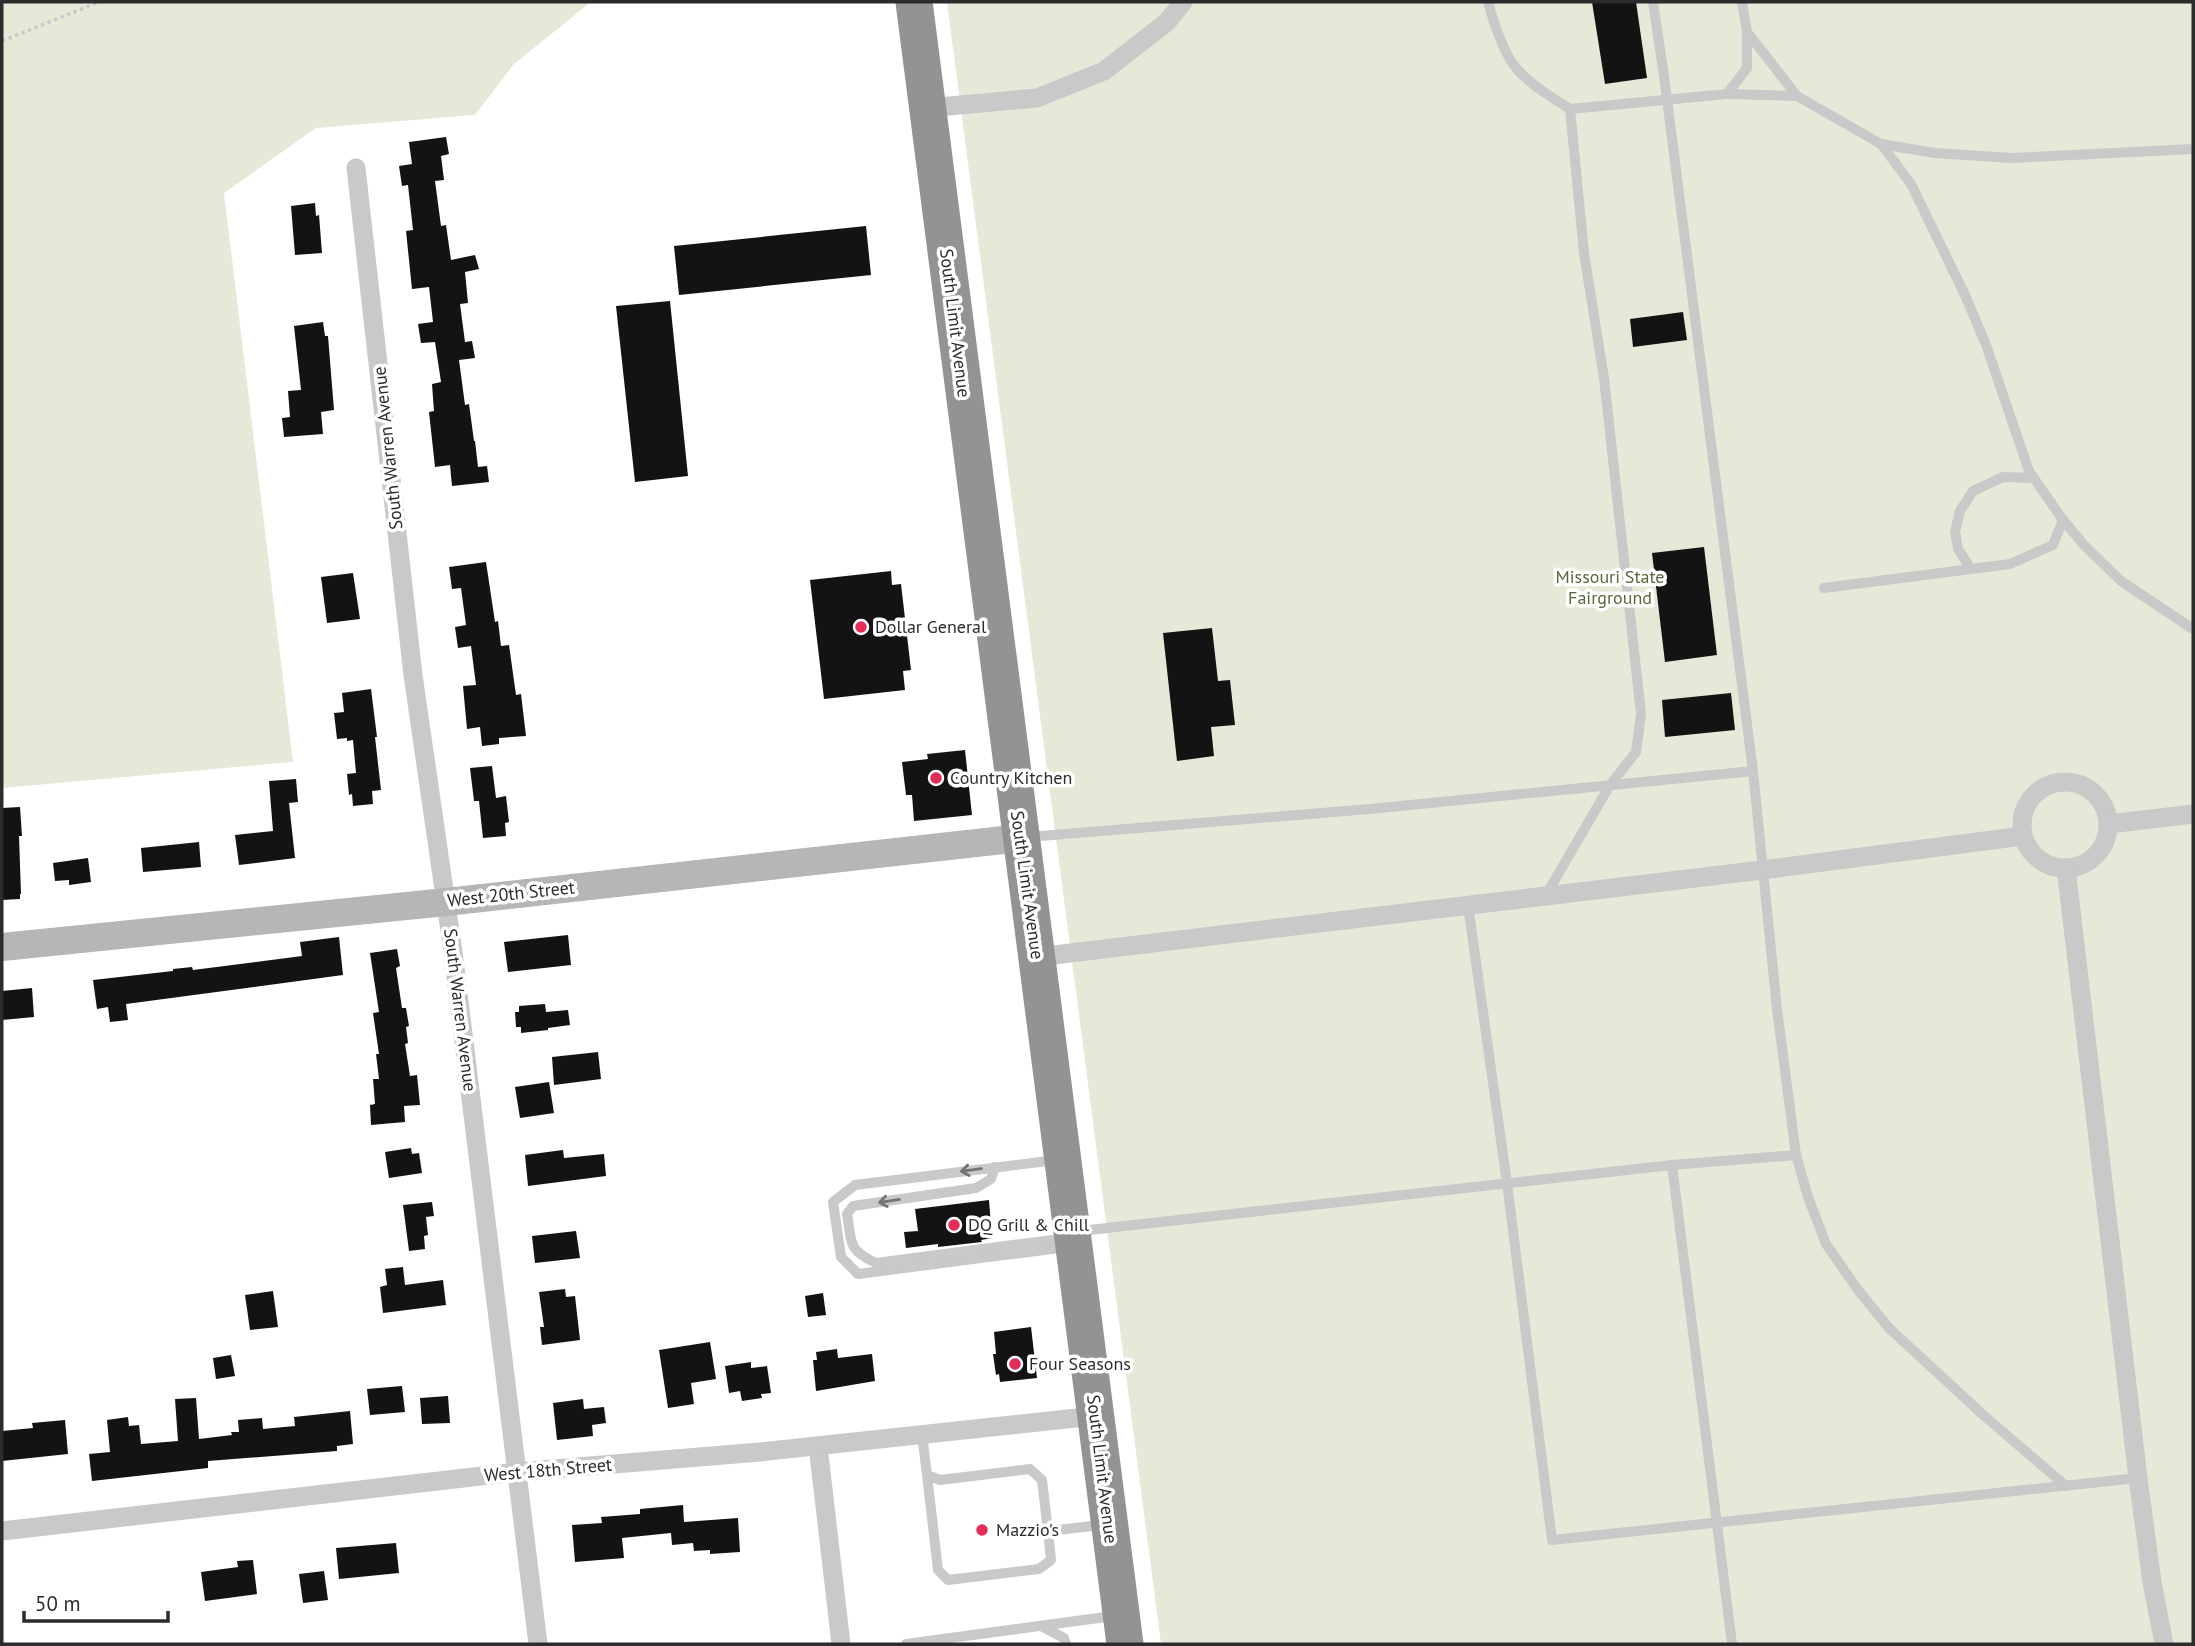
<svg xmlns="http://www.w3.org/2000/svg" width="2195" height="1646" font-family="'PT Sans',sans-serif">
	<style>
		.green { fill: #e5ead8 }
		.building { fill: #131313 }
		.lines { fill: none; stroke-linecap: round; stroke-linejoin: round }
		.path { stroke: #c9c9c9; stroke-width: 3.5; stroke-dasharray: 3.5 3.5; stroke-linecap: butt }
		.lane { stroke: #c9c9c9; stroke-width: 10 }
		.street { stroke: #c9c9c9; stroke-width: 19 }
		.secondary { stroke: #b6b6b6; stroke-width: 28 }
		.highway { stroke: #939393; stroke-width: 37 }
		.oneway { stroke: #737373 }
		.poi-dot { fill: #e52b57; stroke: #fff; stroke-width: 2.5 }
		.labels { text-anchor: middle; stroke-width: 7; stroke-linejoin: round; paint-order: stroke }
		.street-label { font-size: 18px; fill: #2c2c2c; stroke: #fff }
		.park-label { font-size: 18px; fill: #56673a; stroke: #fff }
		.poi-label { font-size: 18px; fill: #2c2c2c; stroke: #fff; text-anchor: start }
	</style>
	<rect width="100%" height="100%" fill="#fff"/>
	<g class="green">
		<path d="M2 2H591L514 64 475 115 316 128 224 193 293 762 2 788Z"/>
		<path d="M947 2H2193V1644H1161Z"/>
	</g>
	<g class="building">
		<path d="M1592 2H1636L1647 78 1605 84Z"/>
		<path d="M446 137 449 154 441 156 444 180 435 181 441 226 446 225 451 260 475 255 479 269 465 272 468 303 460 304 465 342 472 341 475 358 459 360 465 405 469 404 474 441H475L478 467 487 466 489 482 452 486 450 465 435 467 429 412 434 411 432 384 441 382 435 342 421 343 418 324 433 322 429 287 412 289 406 231 413 230 408 185 402 186 399 166 412 164 409 142Z"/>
		<path d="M315 203 316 216 319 215 322 253 295 255 291 206Z"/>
		<path d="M866 226 871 275 679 295 674 246Z"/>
		<path d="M670 301 688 476 635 482 616 306Z"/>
		<path d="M1683 312 1687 340 1633 347 1630 319Z"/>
		<path d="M323 322 325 336H328L334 410 321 412 323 434 284 437 282 418 290 417 288 391 301 390 294 326Z"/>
		<path d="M1704 547 1717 655 1665 662 1652 553Z"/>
		<path d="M486 562 495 622 498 621 501 646 509 645 516 695 521 694 526 736 499 738V744L482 746 480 727 467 729 463 686 476 685 471 646 458 648 455 627 466 625 461 588 452 589 449 567Z"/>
		<path d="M891 571 892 585 901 584 911 670 903 671 905 690 824 699 810 580Z"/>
		<path d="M353 573 360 619 327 623 321 577Z"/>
		<path d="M1212 628 1218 681 1230 680 1235 725 1211 727 1214 756 1177 761 1163 633Z"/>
		<path d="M371 689 377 737H375L381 790 372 791 373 804 353 806 352 794 349 795 347 774 356 773 353 740 347 741V738L337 739 334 713 344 712 342 693Z"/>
		<path d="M1731 693 1735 730 1665 737 1662 700Z"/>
		<path d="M965 750 972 815 914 821 912 795H906L902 762 928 759 927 754Z"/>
		<path d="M492 766 496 798 506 796 509 822 505 823 506 836 483 838 479 801H474L470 768Z"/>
		<path d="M296 779 298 802 289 803 295 858 239 865 235 835 273 831 269 781Z"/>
		<path d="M20 807 22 836H19L21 894H20V899L2 900V808Z"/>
		<path d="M199 842 201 867 143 872 141 848Z"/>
		<path d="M88 858 91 882 69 885V880L55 881 53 863Z"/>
		<path d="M568 935 571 965 508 972 504 942Z"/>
		<path d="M339 937 343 975 126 1004 128 1020 110 1022 108 1007 97 1009 93 980 173 971V969L192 967 193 970 302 956 300 942Z"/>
		<path d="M397 949 400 966 396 968 402 1008H406L409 1026 406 1027 408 1043 405 1044 410 1076 417 1075 420 1105 404 1106 405 1122 371 1125 370 1105 375 1104 373 1079H379L376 1054H379L373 1013 379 1012 370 953Z"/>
		<path d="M32 988 34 1017 2 1020V991Z"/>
		<path d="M545 1004 546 1012 568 1010 570 1025 548 1028V1030L521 1033V1027H516L515 1012H519V1006Z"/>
		<path d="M598 1052 601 1079 554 1085 552 1057Z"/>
		<path d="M549 1082 554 1113 520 1118 515 1087Z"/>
		<path d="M411 1148 412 1154 419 1153 422 1173 389 1178 385 1152Z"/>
		<path d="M563 1150 564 1158 604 1154 606 1176 528 1186 525 1155Z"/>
		<path d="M989 1200 992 1238 981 1240 982 1242 938 1247V1244L906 1248 904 1232 918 1231 915 1209Z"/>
		<path d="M432 1202 434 1216 426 1217 428 1235 424 1236 425 1249 409 1251 403 1205Z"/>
		<path d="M576 1231 580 1258 535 1263 532 1236Z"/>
		<path d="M403 1267 405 1285 443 1280 446 1305 383 1313 380 1287 387 1285 385 1269Z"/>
		<path d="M565 1289 566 1297 575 1296 580 1340 542 1345 540 1327H544L539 1292Z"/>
		<path d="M273 1291 278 1327 250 1330 245 1295Z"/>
		<path d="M823 1293 826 1315 808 1317 805 1296Z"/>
		<path d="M1031 1327 1037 1378 1000 1382 999 1374 996 1375 993 1354H996L994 1332Z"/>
		<path d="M710 1342 716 1379 691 1383 694 1404 668 1408 659 1350Z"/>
		<path d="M837 1349 838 1358 872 1354 875 1381 816 1391 813 1360H817L816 1352Z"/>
		<path d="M231 1355 235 1376 216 1379 213 1358Z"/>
		<path d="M751 1362V1368L767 1366 771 1393 761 1394 762 1398 742 1401 740 1391 729 1393 725 1366Z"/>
		<path d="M402 1386 405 1412 370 1415 367 1389Z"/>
		<path d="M448 1396 450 1423 422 1424 420 1398Z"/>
		<path d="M196 1398 199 1439 232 1435 231 1432H239L238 1420 262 1418 263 1429 295 1426 294 1417 350 1411 353 1444 337 1446V1451L208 1461V1468L92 1481 89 1454 110 1452 107 1420 128 1417 129 1426 139 1425 141 1444 178 1441 175 1399Z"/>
		<path d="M583 1399 584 1409 604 1407 606 1423 592 1425 593 1436 557 1440 553 1403Z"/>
		<path d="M65 1420 68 1454 2 1461V1431L33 1428 32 1423Z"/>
		<path d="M683 1505 684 1522 738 1518 740 1552 710 1554V1550L694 1551 693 1543 672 1545 671 1533 622 1538 624 1558 575 1562 572 1525 602 1523 601 1517 640 1514V1509Z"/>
		<path d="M396 1543 399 1573 339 1579 336 1548Z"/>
		<path d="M253 1560 257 1594 205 1601 201 1572 238 1567 237 1561Z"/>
		<path d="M324 1571 328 1600 303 1603 299 1574Z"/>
	</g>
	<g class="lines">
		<path class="path" d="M2 41 99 2"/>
		<g class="lane">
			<path d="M1488 2C1493 20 1502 48 1513 64 1527 83 1550 96 1570 109L1584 253 1604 378 1641 714 1636 752 1610 785 1546 895"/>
			<path d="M1653 2 1664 76 1753 771 1777 1009 1796 1155 1808 1197 1826 1244 1858 1290 1889 1328 1981 1413 2066 1486"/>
			<path d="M1742 2 1747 32 1797 96 1881 144 1911 184 1965 295 1986 345 2029 471 2063 520 2084 545 2121 581 2193 629"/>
			<path d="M1727 94 1797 96"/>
			<path d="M1570 109 1727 94 1747 68V33"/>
			<path d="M1881 144 1935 153 2012 158 2193 149"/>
			<path d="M1971 569 1958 549 1955 532 1960 511 1973 491 2003 477 2034 478"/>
			<path d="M1824 588 2010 564 2053 545 2063 520"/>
			<path d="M1028 837 1370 809 1753 771"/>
			<path d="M1468 905 1507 1183 1552 1540 2138 1478"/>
			<path d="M1056 1160 855 1185 833 1202 841 1257 858 1274 1067 1247"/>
			<path d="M1672 1165 1732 1644"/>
			<path d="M995 1167 991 1179 976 1188 853 1206 847 1214C852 1242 847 1250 876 1263L1067 1238"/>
			<path d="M1080 1231 1672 1165 1796 1155"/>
			<path d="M922 1434 927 1475 940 1480 1030 1469 1042 1480 1048 1531 1102 1525"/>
			<path d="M927 1475 938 1570 948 1580 1039 1569 1051 1560 1048 1531"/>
			<path d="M1043 1627 1064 1638 1066 1644"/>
			<path d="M906 1644 1113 1616"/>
		</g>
		<g class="street">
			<path d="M927 108 1037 98 1104 71 1167 22 1183 2"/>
			<path d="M356 168 413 675 453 952 538 1644"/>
			<circle cx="2065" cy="825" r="43"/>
			<path d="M2109 824 2193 814"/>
			<path d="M2066 868 2138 1478 2152 1582 2164 1644"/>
			<path d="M1037 957 1762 870 2023 836"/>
			<path d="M818 1446 841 1644"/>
			<path d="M2 1531 517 1472 760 1452 1095 1416"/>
		</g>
		<path class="secondary" d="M2 947 446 902 1021 838"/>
		<path class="highway" d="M914 2 1125 1644"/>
	</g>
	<defs><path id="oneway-shaft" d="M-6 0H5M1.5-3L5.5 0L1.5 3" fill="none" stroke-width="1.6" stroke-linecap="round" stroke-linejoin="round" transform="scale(1.75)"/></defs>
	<g class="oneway">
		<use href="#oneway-shaft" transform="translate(971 1170) rotate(173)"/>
		<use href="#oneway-shaft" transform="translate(889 1201) rotate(171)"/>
	</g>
	<g class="poi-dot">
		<circle cx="861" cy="627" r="7"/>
		<circle cx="936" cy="778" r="7"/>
		<circle cx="954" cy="1225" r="7"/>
		<circle cx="1015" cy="1364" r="7"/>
		<circle cx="982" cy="1530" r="7"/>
	</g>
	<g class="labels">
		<g class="street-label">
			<text transform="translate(955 323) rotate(83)" y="6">South Limit Avenue</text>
			<text transform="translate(388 448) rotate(-96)" y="6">South Warren Avenue</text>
			<text transform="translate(1027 885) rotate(82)" y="6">South Limit Avenue</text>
			<text transform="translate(511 894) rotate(-6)" y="6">West 20th Street</text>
			<text transform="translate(460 1010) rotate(83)" y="6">South Warren Avenue</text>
			<text transform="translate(1102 1469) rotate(83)" y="6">South Limit Avenue</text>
			<text transform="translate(548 1470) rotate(-5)" y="6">West 18th Street</text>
		</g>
		<g class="park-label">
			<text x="1610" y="583">Missouri State<tspan x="1610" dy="21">Fairground</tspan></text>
		</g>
		<g class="poi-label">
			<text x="875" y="633">Dollar General</text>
			<text x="950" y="784">Country Kitchen</text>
			<text x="968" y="1231">DQ Grill &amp; Chill</text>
			<text x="1029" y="1370">Four Seasons</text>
			<text x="996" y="1536">Mazzio's</text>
		</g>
	</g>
	<rect width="2195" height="1646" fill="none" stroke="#2c2c2c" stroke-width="7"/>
	<path d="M24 1611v10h144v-10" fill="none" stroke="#2c2c2c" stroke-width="3.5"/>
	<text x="35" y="1611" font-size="21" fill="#2c2c2c" stroke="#ffffff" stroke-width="5" paint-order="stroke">50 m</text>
</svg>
